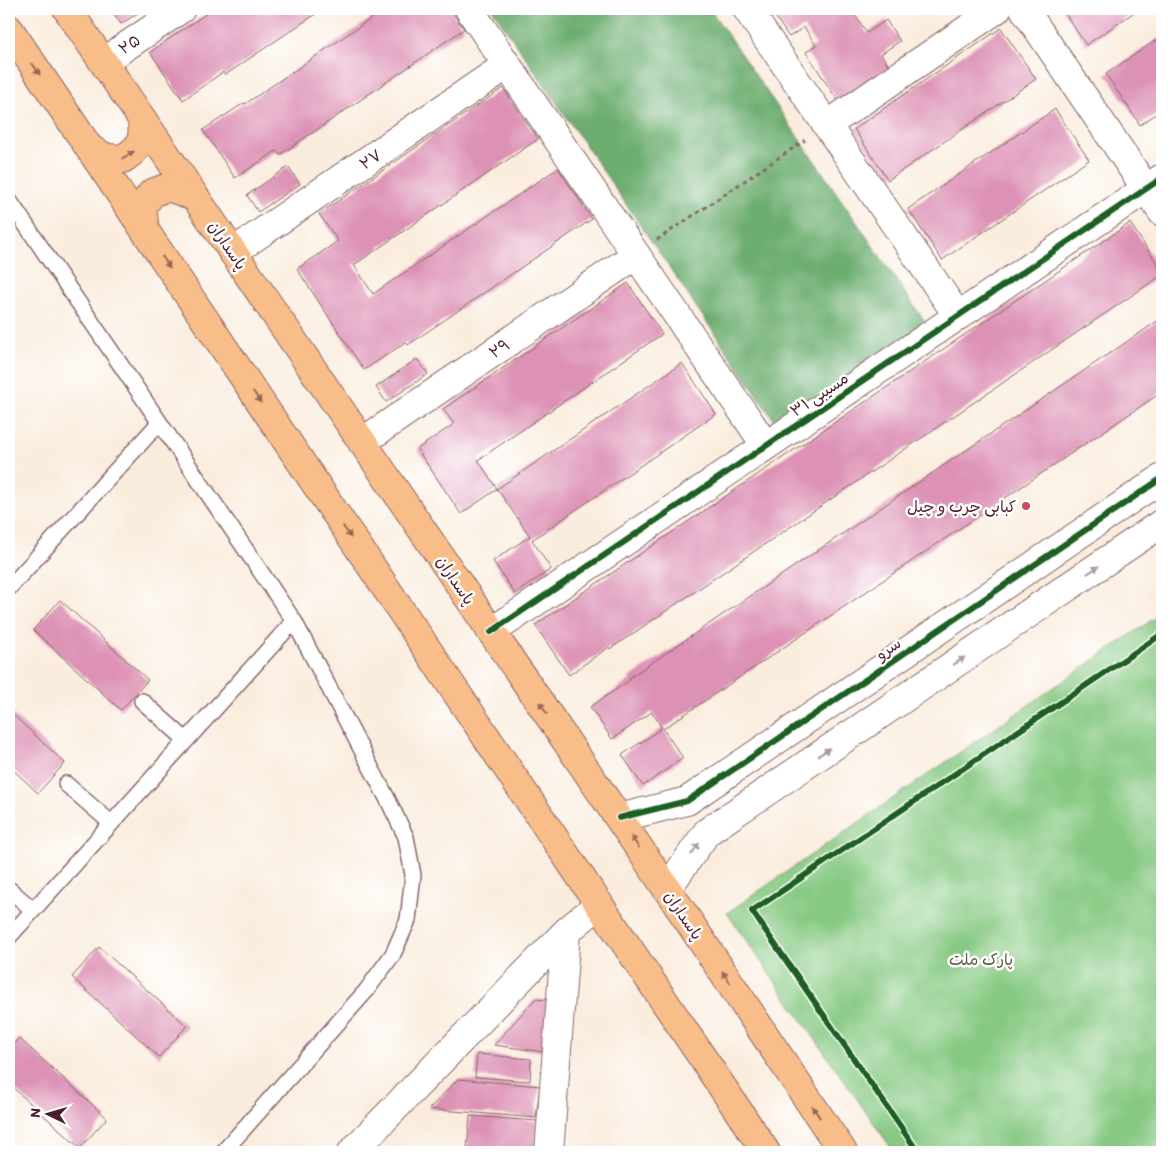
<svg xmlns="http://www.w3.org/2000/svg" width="1171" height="1161" font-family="Itim,'Playpen Sans Arabic',sans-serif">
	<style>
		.green { fill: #86c982; stroke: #687456 }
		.forest { fill: #6cad70; stroke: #5b664e }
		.building { fill: #dd92b5 }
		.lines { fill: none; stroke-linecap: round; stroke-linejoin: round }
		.service-casing { stroke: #88676a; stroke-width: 18 }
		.minor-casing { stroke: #88676a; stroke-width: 30 }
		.tertiary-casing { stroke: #88676a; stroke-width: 30 }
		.primary-casing { stroke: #88676a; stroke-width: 30 }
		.path { stroke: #88676a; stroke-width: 3; stroke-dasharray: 4 4; stroke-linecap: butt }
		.service { stroke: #fff; stroke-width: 15 }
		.minor { stroke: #fff; stroke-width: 28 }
		.tertiary { stroke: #fff; stroke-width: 28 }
		.primary { stroke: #f8bd88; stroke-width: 28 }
		.cycleway-casing { stroke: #fff; stroke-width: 9 }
		.cycleway { stroke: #1b5e20; stroke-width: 6 }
		.oneway { fill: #986655 }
		.oneway2 { fill: #ae9aa0 }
		.poi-dot { fill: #d1495b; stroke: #fff; stroke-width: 2 }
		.labels { text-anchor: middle; stroke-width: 5; stroke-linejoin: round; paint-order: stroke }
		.street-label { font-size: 16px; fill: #4a1f2b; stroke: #fff }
		.poi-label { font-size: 16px; fill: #4a1f2b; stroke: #fff; text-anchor: end }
		.park-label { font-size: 16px; fill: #5f5a49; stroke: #fff }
	</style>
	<rect width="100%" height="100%" fill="#fff"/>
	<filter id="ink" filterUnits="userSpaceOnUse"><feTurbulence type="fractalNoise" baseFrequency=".02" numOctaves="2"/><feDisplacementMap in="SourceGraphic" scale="10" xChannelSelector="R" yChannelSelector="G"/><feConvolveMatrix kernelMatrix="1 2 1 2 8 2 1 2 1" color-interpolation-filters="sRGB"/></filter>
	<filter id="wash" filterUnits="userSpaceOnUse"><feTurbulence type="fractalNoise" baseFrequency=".0096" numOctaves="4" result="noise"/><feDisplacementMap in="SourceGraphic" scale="20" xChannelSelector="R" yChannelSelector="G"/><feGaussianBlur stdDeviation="1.12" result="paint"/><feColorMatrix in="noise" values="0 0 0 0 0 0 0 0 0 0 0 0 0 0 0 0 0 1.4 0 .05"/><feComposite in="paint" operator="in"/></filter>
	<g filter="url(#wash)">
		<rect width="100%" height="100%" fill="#faedde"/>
		<path class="green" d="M1162 613V1152H894L727 913Z"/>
		<path class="forest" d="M492 9H710L926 323 778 426Z"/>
		<g id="blocks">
			<g class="building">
				<path d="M111 9H144L121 24Z"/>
				<path d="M213 9H323L225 75 223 72 183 100 150 52Z"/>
				<path d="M385 9H450L464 29 280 155 276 151 235 178 203 130 244 103 245 104Z"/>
				<path d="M770 9H851L867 33 886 20 900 41 881 54 893 73 842 107 806 52 816 45 804 27 789 37Z"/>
				<path d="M1062 9H1139L1086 45Z"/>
				<path d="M1001 28 1036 79 888 180 854 129Z"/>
				<path d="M1162 36V110L1140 125 1106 74Z"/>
				<path d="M503 88 538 139 354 265 373 294 558 168 592 219 408 345 406 342 364 370 297 269 338 241 319 214Z"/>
				<path d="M1055 109 1089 160 942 260 908 209Z"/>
				<path d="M288 167 300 184 258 212 247 195Z"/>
				<path d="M1130 223 1162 271V275L610 649 609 647 569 675 535 625Z"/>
				<path d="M628 283 662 334 478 460 497 489 461 514 417 449 454 424 443 409Z"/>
				<path d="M1162 318V392L663 729 683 758 643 786 622 755 662 728 652 712 612 739 590 707 630 680 629 678Z"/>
				<path d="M417 359 428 374 386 402 376 387Z"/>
				<path d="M682 363 716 414 532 540 551 569 515 594 493 561 530 536 497 489Z"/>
				<path d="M60 600 148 680 121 710 33 630Z"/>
				<path d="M9 711 65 763 38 793 9 766Z"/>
				<path d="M99 947 187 1026 159 1057 72 977Z"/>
				<path d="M535 999 548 1000 544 1052 494 1045Z"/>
				<path d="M19 1038 107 1118 80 1148 9 1084V1050Z"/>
				<path d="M477 1054 531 1059 530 1081 475 1077Z"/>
				<path d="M458 1079 540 1086 536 1118 429 1109Z"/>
				<path d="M470 1116 537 1121 535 1152H498L467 1150Z"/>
				<path d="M395 1148 430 1151V1152H391Z"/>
			</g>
		</g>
	</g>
	<g filter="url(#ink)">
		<use href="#blocks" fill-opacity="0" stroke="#88676a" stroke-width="1"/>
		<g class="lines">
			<defs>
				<g id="service">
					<path d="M9 200 294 621 388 800 406 837 413 875 408 920 393 954 366 991 223 1152"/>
					<path d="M9 588 159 423"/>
					<path d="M142 701 186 740"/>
					<path d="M66 784 111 823"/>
					<path d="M9 889 33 910"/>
					<path d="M9 937 294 621"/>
				</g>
				<g id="minor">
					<path d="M469 9 766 446"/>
					<path d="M747 9 958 316"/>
					<path d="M1024 9 1162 212"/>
					<path d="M103 62 181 9"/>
					<path d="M827 125 997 9"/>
					<path d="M233 252 507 65"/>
					<path d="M362 442 636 255"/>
					<path d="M491 632 1162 178"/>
					<path d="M549 1152 566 932 599 904"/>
				</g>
				<g id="tertiary">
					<path d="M619 818 687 801 1162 478"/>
					<path d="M667 889 707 832 1162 523"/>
					<path d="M352 1152 566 932"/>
				</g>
				<g id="primary">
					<path d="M67 9 667 889 843 1152"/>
					<path d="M9 29 766 1152"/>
					<path d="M90 149 107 158 123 159C141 146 144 143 142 119"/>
					<path d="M145 231 142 207 152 193 168 187 194 196"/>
				</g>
			</defs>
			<use href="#service" class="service-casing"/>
			<use href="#minor" class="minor-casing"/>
			<use href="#tertiary" class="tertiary-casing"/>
			<use href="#primary" class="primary-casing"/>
			<path class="path" d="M657 240 805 140"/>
			<use href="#service" class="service"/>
			<use href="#minor" class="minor"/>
			<use href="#tertiary" class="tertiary"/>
			<use href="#primary" class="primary"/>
			<defs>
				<g id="cycleway">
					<path d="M491 632 1162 178"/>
					<path d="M619 818 687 801 1162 478"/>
					<path d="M918 1152 752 911 1162 634"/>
				</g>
			</defs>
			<use href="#cycleway" class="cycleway-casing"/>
			<use href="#cycleway" class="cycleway"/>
		</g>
		<defs><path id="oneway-solid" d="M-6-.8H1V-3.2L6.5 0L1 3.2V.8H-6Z" transform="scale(1.25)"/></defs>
		<g class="oneway">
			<use href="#oneway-solid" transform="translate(36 69) rotate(56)"/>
			<use href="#oneway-solid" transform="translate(128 155) rotate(-31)"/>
			<use href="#oneway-solid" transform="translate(166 262) rotate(56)"/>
			<use href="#oneway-solid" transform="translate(257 397) rotate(56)"/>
			<use href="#oneway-solid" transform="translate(347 532) rotate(56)"/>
			<use href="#oneway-solid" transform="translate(543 708) rotate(-124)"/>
			<use href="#oneway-solid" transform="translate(635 842) rotate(-124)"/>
			<use href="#oneway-solid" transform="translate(726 977) rotate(-124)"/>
			<use href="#oneway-solid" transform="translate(816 1112) rotate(-124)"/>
		</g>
		<g class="oneway2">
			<use href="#oneway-solid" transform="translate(1093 570) rotate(-34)"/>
			<use href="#oneway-solid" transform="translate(959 661) rotate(-34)"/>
			<use href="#oneway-solid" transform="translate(824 752) rotate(-34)"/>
			<use href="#oneway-solid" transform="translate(695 849) rotate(-55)"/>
		</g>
	</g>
	<circle class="poi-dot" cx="1026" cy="506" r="5"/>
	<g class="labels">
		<g class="street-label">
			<text transform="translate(129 44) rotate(-34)" y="6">۲۵</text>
			<text transform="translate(370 159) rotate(-34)" y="6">۲۷</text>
			<text transform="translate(228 245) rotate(56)" y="6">پاسداران</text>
			<text transform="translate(499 348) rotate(-34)" y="6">۲۹</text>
			<text transform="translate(819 394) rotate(-34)" y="6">۳۱ مسیبی</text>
			<text transform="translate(456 580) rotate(56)" y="6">پاسداران</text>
			<text transform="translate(888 648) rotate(-34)" y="6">سرو</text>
			<text transform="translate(684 915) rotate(56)" y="6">پاسداران</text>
		</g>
		<g class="poi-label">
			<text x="1016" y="512">کبابی چرب و چیل</text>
		</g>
		<g class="park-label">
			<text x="981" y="965">پارک ملت</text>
		</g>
	</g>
	<rect width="1171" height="1161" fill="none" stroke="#fff" stroke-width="30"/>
	<g transform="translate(48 1114) rotate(275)" stroke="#ffffff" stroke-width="4" paint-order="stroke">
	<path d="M0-4L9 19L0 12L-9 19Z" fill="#4a1f2b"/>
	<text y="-8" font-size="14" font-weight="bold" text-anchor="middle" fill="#4a1f2b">N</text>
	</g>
</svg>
